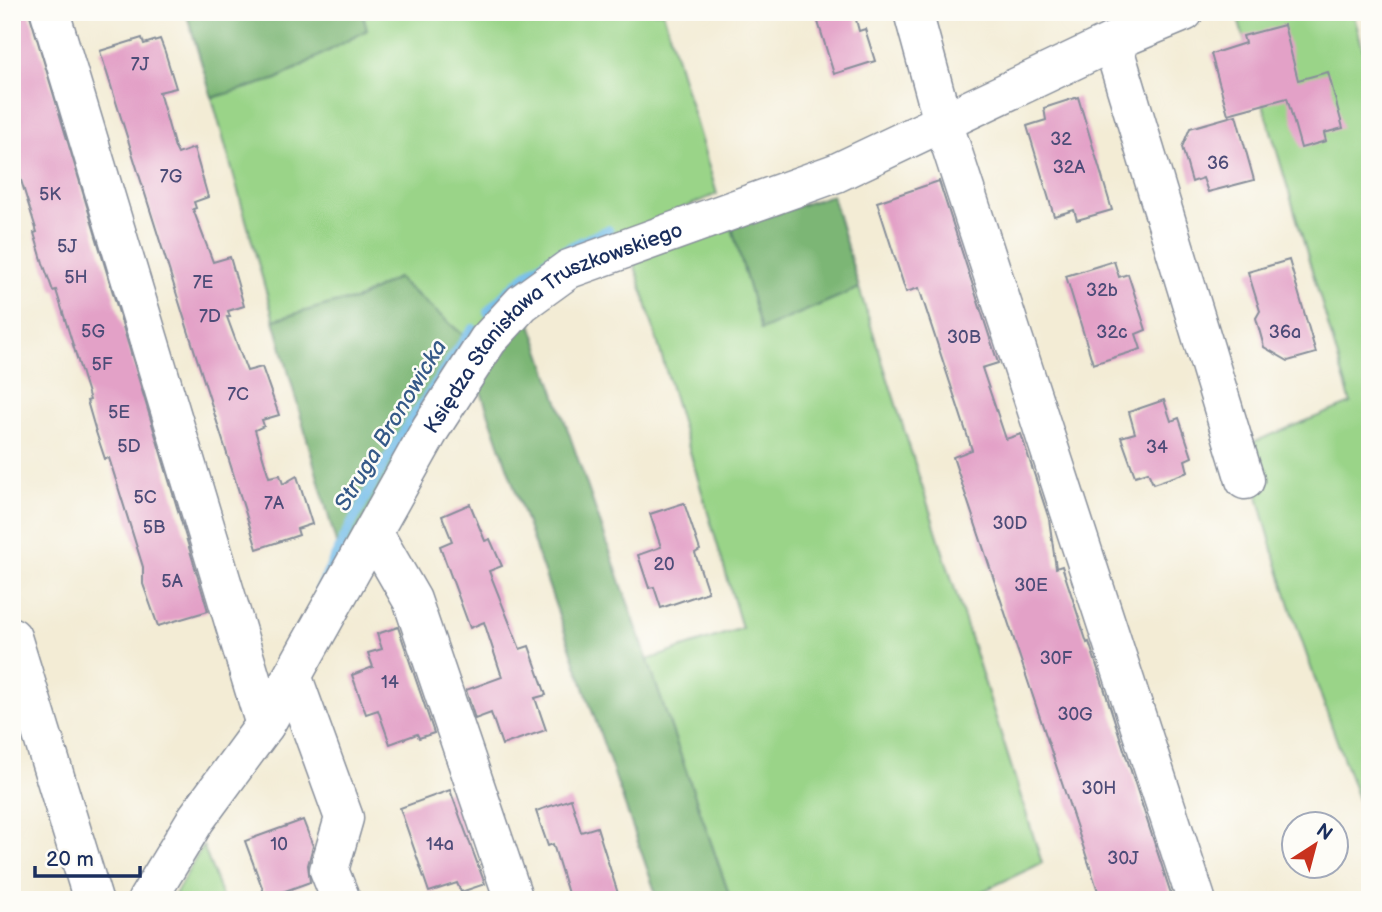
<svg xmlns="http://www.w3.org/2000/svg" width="1382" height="912" font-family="'Balsamiq Sans',sans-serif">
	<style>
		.green { fill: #9ad488; stroke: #5a8273; stroke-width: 2 }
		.forest { fill: #7bb674; stroke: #4b7269; stroke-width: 2 }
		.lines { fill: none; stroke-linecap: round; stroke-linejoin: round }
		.stream { stroke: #70bbe9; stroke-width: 10 }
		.building { fill: #e3a1c7 }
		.minor-casing { stroke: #878e9a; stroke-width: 41 }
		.minor { stroke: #fff; stroke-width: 38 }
		.labels { text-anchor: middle; stroke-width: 5; stroke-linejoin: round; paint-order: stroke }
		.number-label { font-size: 18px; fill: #4d4c78 }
		.street-label { font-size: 21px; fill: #1b2f5e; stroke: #fdfcf7 }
		.water-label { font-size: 23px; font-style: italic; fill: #355988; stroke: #fdfcf7 }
	</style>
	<rect width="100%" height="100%" fill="#fdfcf7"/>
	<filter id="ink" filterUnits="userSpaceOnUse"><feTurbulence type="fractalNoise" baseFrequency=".0143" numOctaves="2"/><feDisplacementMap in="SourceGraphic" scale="14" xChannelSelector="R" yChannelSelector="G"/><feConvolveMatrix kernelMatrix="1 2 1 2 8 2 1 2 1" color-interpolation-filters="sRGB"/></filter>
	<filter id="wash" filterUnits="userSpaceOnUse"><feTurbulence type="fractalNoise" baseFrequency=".00686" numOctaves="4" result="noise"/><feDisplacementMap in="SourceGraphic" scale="28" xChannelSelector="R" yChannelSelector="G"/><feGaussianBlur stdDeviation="1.57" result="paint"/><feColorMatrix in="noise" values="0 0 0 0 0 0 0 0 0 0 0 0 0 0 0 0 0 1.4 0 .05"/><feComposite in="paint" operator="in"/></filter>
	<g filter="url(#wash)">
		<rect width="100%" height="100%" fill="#f3ecd5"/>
		<g class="green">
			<path d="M362 12H663L717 194 620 235 470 341 397 278 355 300 334 303 274 320 212 98 277 79 367 30Z"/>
			<path d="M1236 12H1353L1370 76V832C1324 704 1275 578 1246 445L1351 403Z"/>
			<path d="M732 228 761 330 859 288 1042 863 964 900H827L825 894 808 900H731L647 660 742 628 633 259Z"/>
			<path d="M203 845 223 900H172Z"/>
		</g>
		<g class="forest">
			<path d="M186 12H362L367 30 277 79 212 98Z"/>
			<path d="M832 195 859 288 761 330 732 228Z"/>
			<path d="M397 278 470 341 341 561 274 320 334 303 355 300Z"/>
			<path d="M529 318 731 900H658L478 383Z"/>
		</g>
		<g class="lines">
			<g class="stream">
				<path d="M488 312C525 270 557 251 608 230"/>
				<path d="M320 589C352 519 389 451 433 387 446 367 458 347 473 329"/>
			</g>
		</g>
		<g id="blocks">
			<g class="building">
				<path d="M12 12H29L208 611 158 626 143 584V567L109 458 105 459 96 432 87 401 90 400 56 290 53 291 43 263 34 233 37 232 12 151Z"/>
				<path d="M815 12H854L859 31 865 29 875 61 834 74Z"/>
				<path d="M1284 25 1298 80 1328 72 1343 128 1324 133 1326 141 1301 148 1287 98 1228 114 1211 54 1245 43 1243 36Z"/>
				<path d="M142 38 144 44 160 39 165 52 176 88 159 92 175 148 178 154 194 148 208 197 194 202 196 208 193 209 213 262 230 257 244 306 228 311 230 317H227L247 371 262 367 279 415 262 420 264 426 255 430 269 477 280 475 283 484 297 476 312 524 297 529 299 535 257 549 100 51Z"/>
				<path d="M1078 97 1112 210 1077 220 1074 210 1054 216 1027 126 1046 120 1044 108Z"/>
				<path d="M1236 115 1254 180 1208 192 1203 178 1192 182 1182 147 1190 128Z"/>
				<path d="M939 181 998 363 982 368 1006 439 1021 434 1023 440 1049 519 1056 568 1062 566 1087 643 1089 642 1173 900H1101L953 457 972 450 919 288 906 292 877 202Z"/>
				<path d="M1289 260 1316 353 1288 361 1264 347 1256 318 1260 311 1248 272Z"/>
				<path d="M1114 261 1119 277 1128 274 1146 330 1136 334 1141 349 1093 364 1066 276Z"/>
				<path d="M1164 400 1171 421 1179 418 1192 457 1185 460 1188 472 1153 484 1148 472 1135 476 1121 437 1135 433 1129 412Z"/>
				<path d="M684 503 700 550 695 553 708 592 661 608 654 587 649 588 638 555 661 547 650 514Z"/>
				<path d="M470 504 485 541 490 539 502 566 489 571 520 649 529 646 546 695 535 698 546 730 502 745 491 713 475 719 466 690 502 677 484 622 470 628 440 546 452 541 442 516Z"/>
				<path d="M398 627 434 733 419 738 417 734 390 744 378 710 366 714 352 675 373 667 368 653 382 649 377 634Z"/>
				<path d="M450 790 485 884 461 892 457 883 429 892 400 808Z"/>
				<path d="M571 799 581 832 597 827 620 900H570L553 844 548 846 536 811Z"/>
				<path d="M303 820 313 846 308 865 310 882 266 898 245 841Z"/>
			</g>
		</g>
	</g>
	<g filter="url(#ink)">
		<use href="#blocks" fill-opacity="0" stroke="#878e9a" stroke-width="2"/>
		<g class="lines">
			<defs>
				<g id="minor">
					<path d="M50 12 265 725"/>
					<path d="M913 12 943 122 1196 899"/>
					<path d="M1112 42 1245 480"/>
					<path d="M374 534 412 600 514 900"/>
					<path d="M12 637 93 900"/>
					<path d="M293 678 344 818 329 870 341 900"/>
					<path id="s1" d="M147 900 196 819 265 725 431 428 488 340 522 303 569 269 836 173 1112 42 1184 12"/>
				</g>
			</defs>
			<use href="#minor" class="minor-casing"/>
			<use href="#minor" class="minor"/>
		</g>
	</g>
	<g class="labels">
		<g class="number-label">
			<text x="140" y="70">7J</text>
			<text x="1061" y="145">32</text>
			<text x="1218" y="169">36</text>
			<text x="1069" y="173">32A</text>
			<text x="171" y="182">7G</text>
			<text x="50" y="200">5K</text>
			<text x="67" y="252">5J</text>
			<text x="76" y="283">5H</text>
			<text x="203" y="288">7E</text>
			<text x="1102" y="296">32b</text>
			<text x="210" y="322">7D</text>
			<text x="93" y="337">5G</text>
			<text x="1112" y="338">32c</text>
			<text x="1285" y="338">36a</text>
			<text x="964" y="343">30B</text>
			<text x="102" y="370">5F</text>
			<text x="238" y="400">7C</text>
			<text x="119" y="418">5E</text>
			<text x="129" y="452">5D</text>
			<text x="1157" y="453">34</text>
			<text x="145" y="503">5C</text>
			<text x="274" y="509">7A</text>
			<text x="1010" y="529">30D</text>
			<text x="154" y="533">5B</text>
			<text x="664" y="570">20</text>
			<text x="172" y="587">5A</text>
			<text x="1031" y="591">30E</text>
			<text x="1056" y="664">30F</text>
			<text x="390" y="688">14</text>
			<text x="1075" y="720">30G</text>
			<text x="1099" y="794">30H</text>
			<text x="279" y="850">10</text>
			<text x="440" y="850">14a</text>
			<text x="1123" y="864">30J</text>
		</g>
		<g class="street-label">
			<text dy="7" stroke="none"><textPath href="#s1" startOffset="716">Księdza Stanisława Truszkowskiego</textPath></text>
		</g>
		<g class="water-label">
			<text transform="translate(390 425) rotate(-59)" y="8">Struga Bronowicka</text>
		</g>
	</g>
	<rect width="1382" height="912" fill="none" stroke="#fdfcf7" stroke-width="42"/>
	<g transform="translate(1315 845) rotate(36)"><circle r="33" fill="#fdfcf7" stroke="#a3aaba" stroke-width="2"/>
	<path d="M0-5L12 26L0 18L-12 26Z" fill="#c8321e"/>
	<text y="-10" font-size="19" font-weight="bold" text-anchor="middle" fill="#1b2f5e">N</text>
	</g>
	<path d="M35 866v10h105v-10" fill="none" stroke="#1b2f5e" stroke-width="3.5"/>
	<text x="46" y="866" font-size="21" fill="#1b2f5e" stroke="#fdfcf7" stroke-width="5" paint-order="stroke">20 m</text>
</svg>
